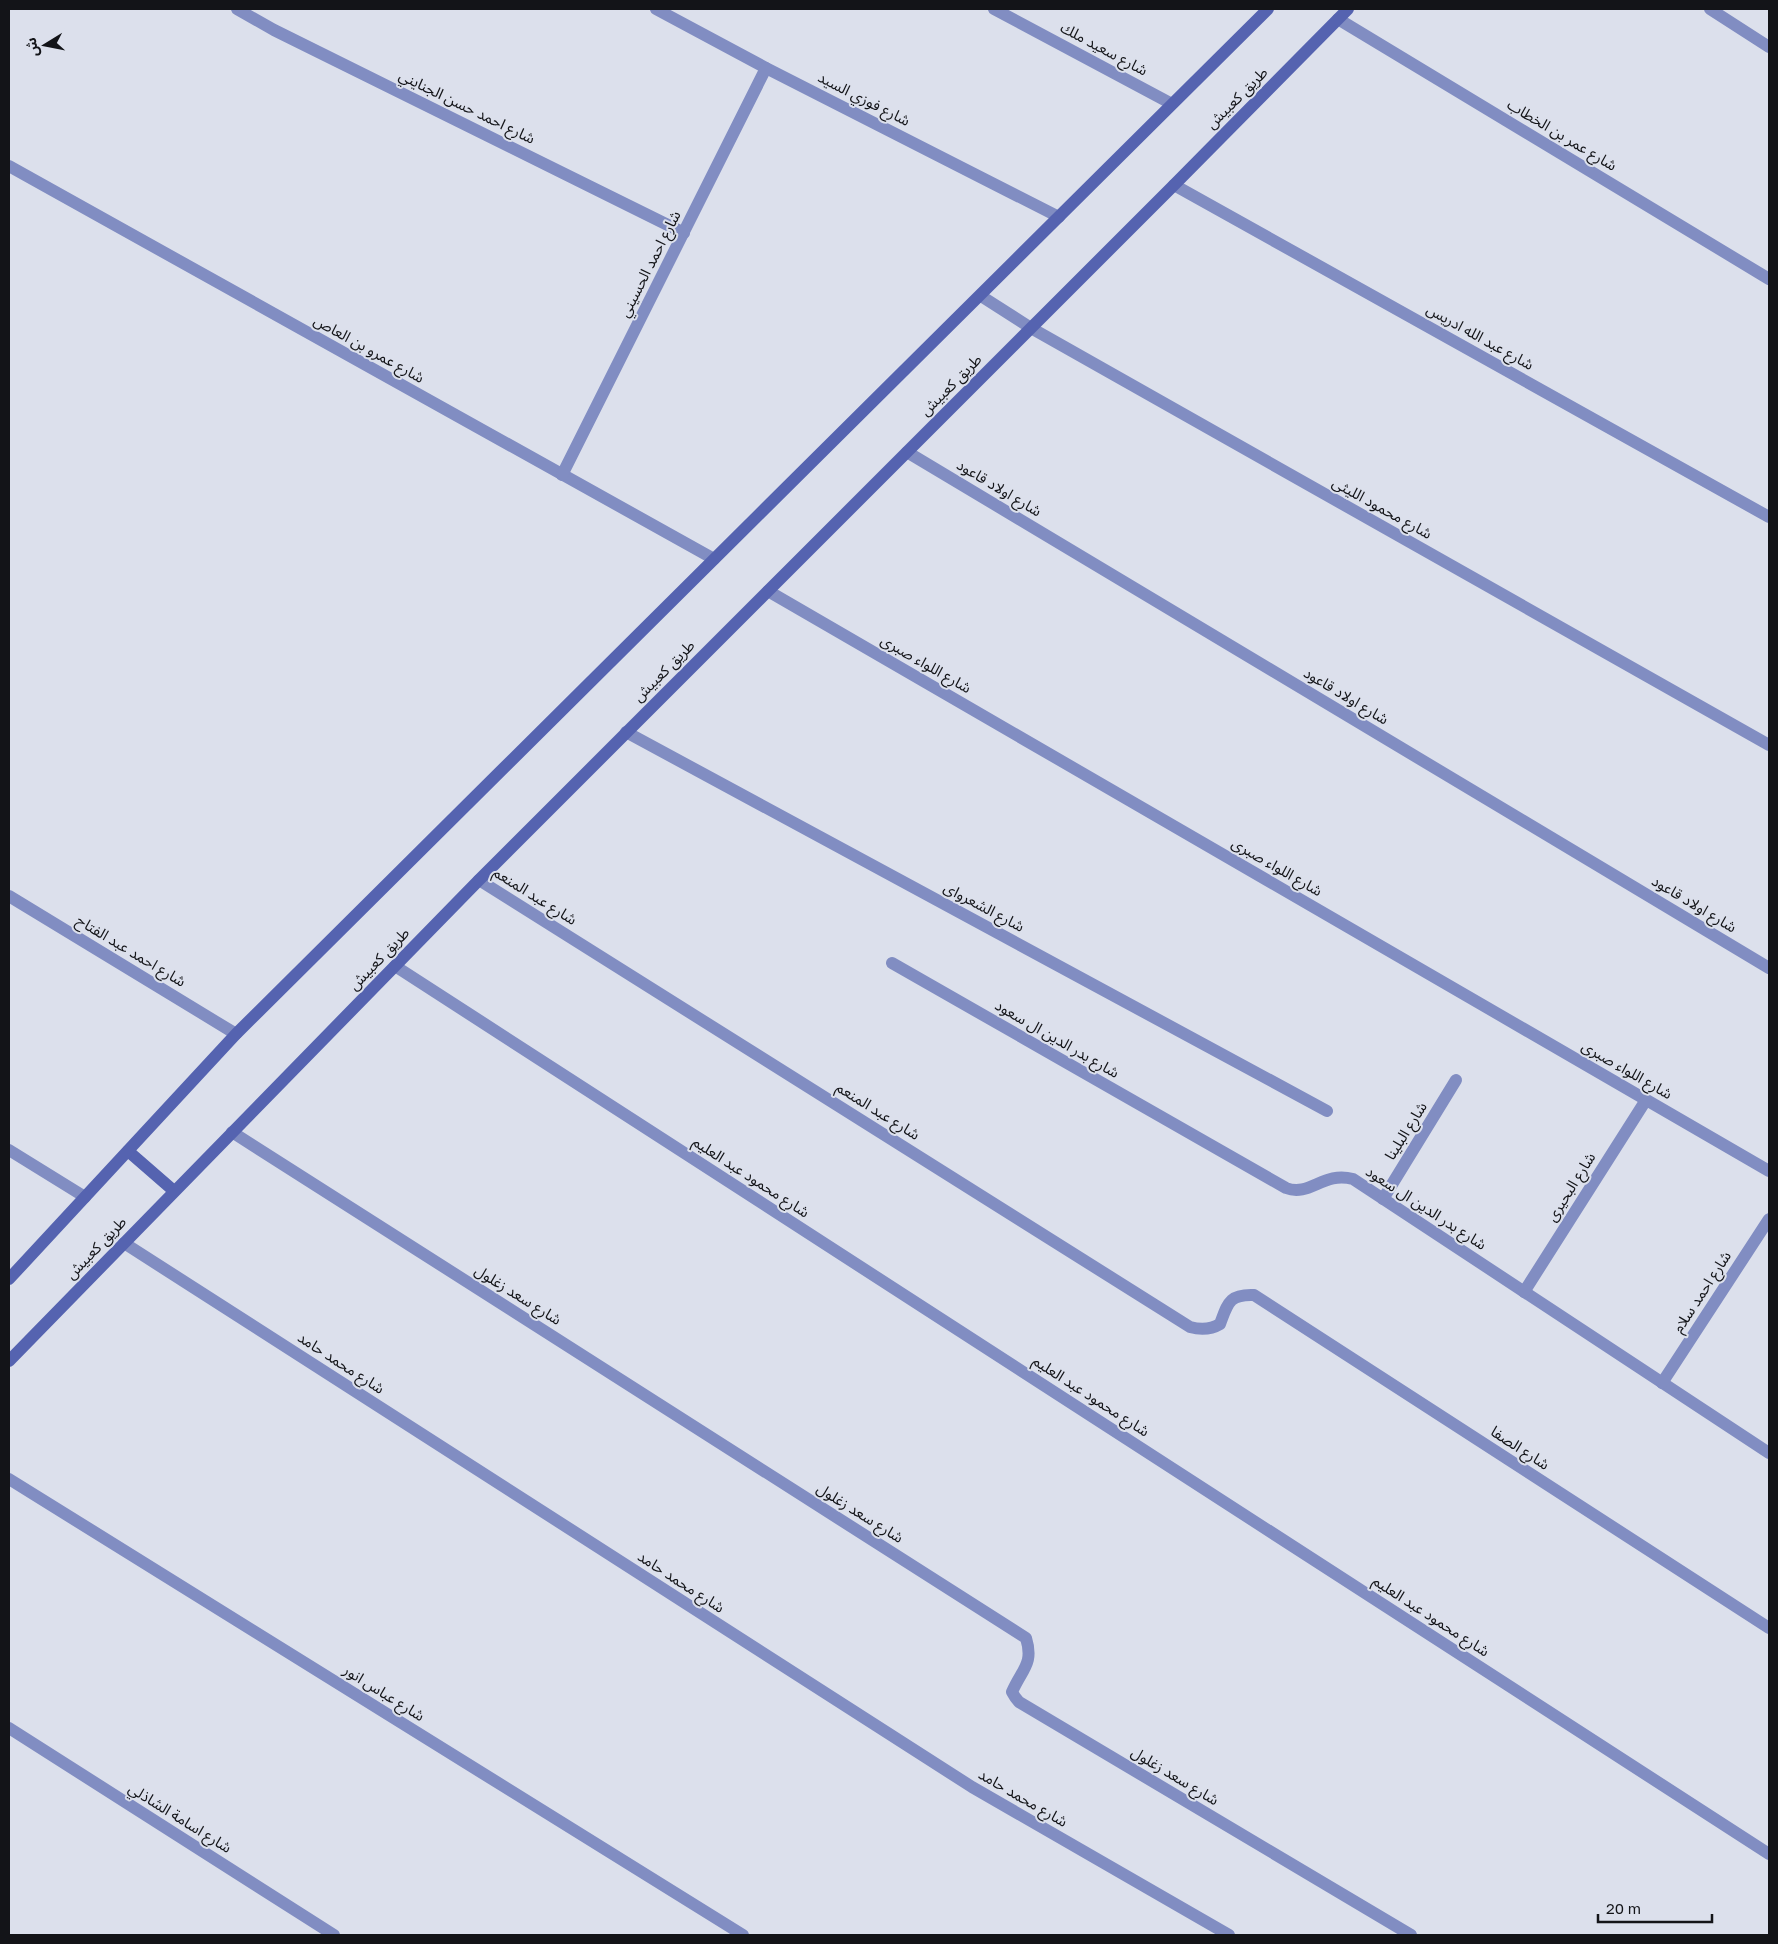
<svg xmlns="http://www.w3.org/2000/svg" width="1778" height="1944" font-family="'Golos Text','Noto Sans Arabic',sans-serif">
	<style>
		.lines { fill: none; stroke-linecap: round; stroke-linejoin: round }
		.street { stroke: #818dc2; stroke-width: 12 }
		.secondary { stroke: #5563b0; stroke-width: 12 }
		.labels { text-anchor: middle; stroke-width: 4; stroke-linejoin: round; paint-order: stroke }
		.street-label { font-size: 15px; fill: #131418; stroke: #dce0ec }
	</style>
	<rect width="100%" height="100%" fill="#dce0ec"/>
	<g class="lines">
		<g class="street">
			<path d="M237 9 274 30 684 233"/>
			<path d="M656 9 766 68 1059 217"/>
			<path d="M994 9 1172 104"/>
			<path d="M1710 9 1769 47"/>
			<path d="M1338 19 1769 279"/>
			<path d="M9 166 714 559"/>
			<path d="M1174 185 1769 517"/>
			<path d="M981 296 1031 328 1769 745"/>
			<path d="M907 452 1769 968"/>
			<path d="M562 475 766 68"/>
			<path d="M768 591 1769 1171"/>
			<path d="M626 732 1327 1111"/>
			<path d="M479 880 1190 1327C1201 1330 1210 1330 1220 1324 1228 1303 1229 1294 1254 1295L1769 1628"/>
			<path d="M9 896 236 1034"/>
			<path d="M892 963 1286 1188C1310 1197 1323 1171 1353 1179L1769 1453"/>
			<path d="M395 966 1769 1854"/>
			<path d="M232 1132 1026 1638C1034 1664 1022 1669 1012 1692L1015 1697 1019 1702 1411 1935"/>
			<path d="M9 1150 85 1197"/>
			<path d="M1383 1199 1456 1080"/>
			<path d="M124 1243 972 1787 1229 1935"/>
			<path d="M1524 1292 1646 1100"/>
			<path d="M1662 1383 1769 1219"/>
			<path d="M9 1479 743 1935"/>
			<path d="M9 1728 334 1935"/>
		</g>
		<g class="secondary">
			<path d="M128 1151 174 1191"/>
			<path d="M9 1279 236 1034 1268 9"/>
			<path d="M9 1361 479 880 1174 185 1348 9"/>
		</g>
	</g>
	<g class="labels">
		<g class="street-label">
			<text transform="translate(1104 49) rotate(28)" y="5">شارع سعيد ملك</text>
			<text transform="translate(1237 98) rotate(-45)" y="5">طريق كعبيش</text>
			<text transform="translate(864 99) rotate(27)" y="5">شارع فوزي السيد</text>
			<text transform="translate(467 107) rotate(26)" y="5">شارع احمد حسن الجنايني</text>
			<text transform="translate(1562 135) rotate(31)" y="5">شارع عمر بن الخطاب</text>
			<text transform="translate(650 264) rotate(-63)" y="5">شارع احمد الحسيني</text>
			<text transform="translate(1480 337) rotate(29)" y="5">شارع عبد الله ادريس</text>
			<text transform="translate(369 349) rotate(29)" y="5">شارع عمرو بن العاص</text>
			<text transform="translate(951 385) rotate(-45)" y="5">طريق كعبيش</text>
			<text transform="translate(999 488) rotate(31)" y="5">شارع اولاد قاعود</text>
			<text transform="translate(1382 508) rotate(29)" y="5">شارع محمود الليثى</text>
			<text transform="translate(926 664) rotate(30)" y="5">شارع اللواء صبرى</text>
			<text transform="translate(664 671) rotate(-45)" y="5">طريق كعبيش</text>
			<text transform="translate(1346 696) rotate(31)" y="5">شارع اولاد قاعود</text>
			<text transform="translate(1277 867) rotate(30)" y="5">شارع اللواء صبرى</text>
			<text transform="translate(535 896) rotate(32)" y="5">شارع عبد المنعم</text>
			<text transform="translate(1694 904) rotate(31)" y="5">شارع اولاد قاعود</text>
			<text transform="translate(984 907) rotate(28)" y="5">شارع الشعرواى</text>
			<text transform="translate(131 951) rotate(31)" y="5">شارع احمد عبد الفتاح</text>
			<text transform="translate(379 959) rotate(-46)" y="5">طريق كعبيش</text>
			<text transform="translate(1057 1039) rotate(30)" y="5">شارع بدر الدين ال سعود</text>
			<text transform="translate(1627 1070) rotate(30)" y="5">شارع اللواء صبرى</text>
			<text transform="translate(878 1111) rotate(32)" y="5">شارع عبد المنعم</text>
			<text transform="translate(1406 1131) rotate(-58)" y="5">شارع البلينا</text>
			<text transform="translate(751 1177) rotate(33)" y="5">شارع محمود عبد العليم</text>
			<text transform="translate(1571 1187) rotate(-58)" y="5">شارع البحيرى</text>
			<text transform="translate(1426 1208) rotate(33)" y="5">شارع بدر الدين ال سعود</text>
			<text transform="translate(96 1248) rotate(-46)" y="5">طريق كعبيش</text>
			<text transform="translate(1702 1292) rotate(-57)" y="5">شارع احمد سلام</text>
			<text transform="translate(518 1295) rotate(32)" y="5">شارع سعد زغلول</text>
			<text transform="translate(341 1363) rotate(33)" y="5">شارع محمد حامد</text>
			<text transform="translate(1091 1396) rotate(33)" y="5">شارع محمود عبد العليم</text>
			<text transform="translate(1520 1448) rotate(33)" y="5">شارع الصفا</text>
			<text transform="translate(860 1513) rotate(32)" y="5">شارع سعد زغلول</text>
			<text transform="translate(681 1582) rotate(33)" y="5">شارع محمد حامد</text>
			<text transform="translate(1431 1616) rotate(33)" y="5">شارع محمود عبد العليم</text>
			<text transform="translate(384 1693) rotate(32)" y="5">شارع عباس انور</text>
			<text transform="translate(1175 1776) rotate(31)" y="5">شارع سعد زغلول</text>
			<text transform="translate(1023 1798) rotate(30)" y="5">شارع محمد حامد</text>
			<text transform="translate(180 1818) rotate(32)" y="5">شارع اسامة الشاذلي</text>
		</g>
	</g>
	<rect width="1778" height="1944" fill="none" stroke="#131418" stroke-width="20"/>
	<g transform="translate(45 45) rotate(260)" stroke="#dce0ec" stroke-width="4" paint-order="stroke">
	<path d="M0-4L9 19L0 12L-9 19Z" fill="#131418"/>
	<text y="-8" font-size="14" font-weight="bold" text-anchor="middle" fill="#131418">ش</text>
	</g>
	<path d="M1598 1914v8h114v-8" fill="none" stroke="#131418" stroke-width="2.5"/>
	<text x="1606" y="1914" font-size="15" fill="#131418" stroke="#dce0ec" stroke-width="4" paint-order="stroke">20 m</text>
</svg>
